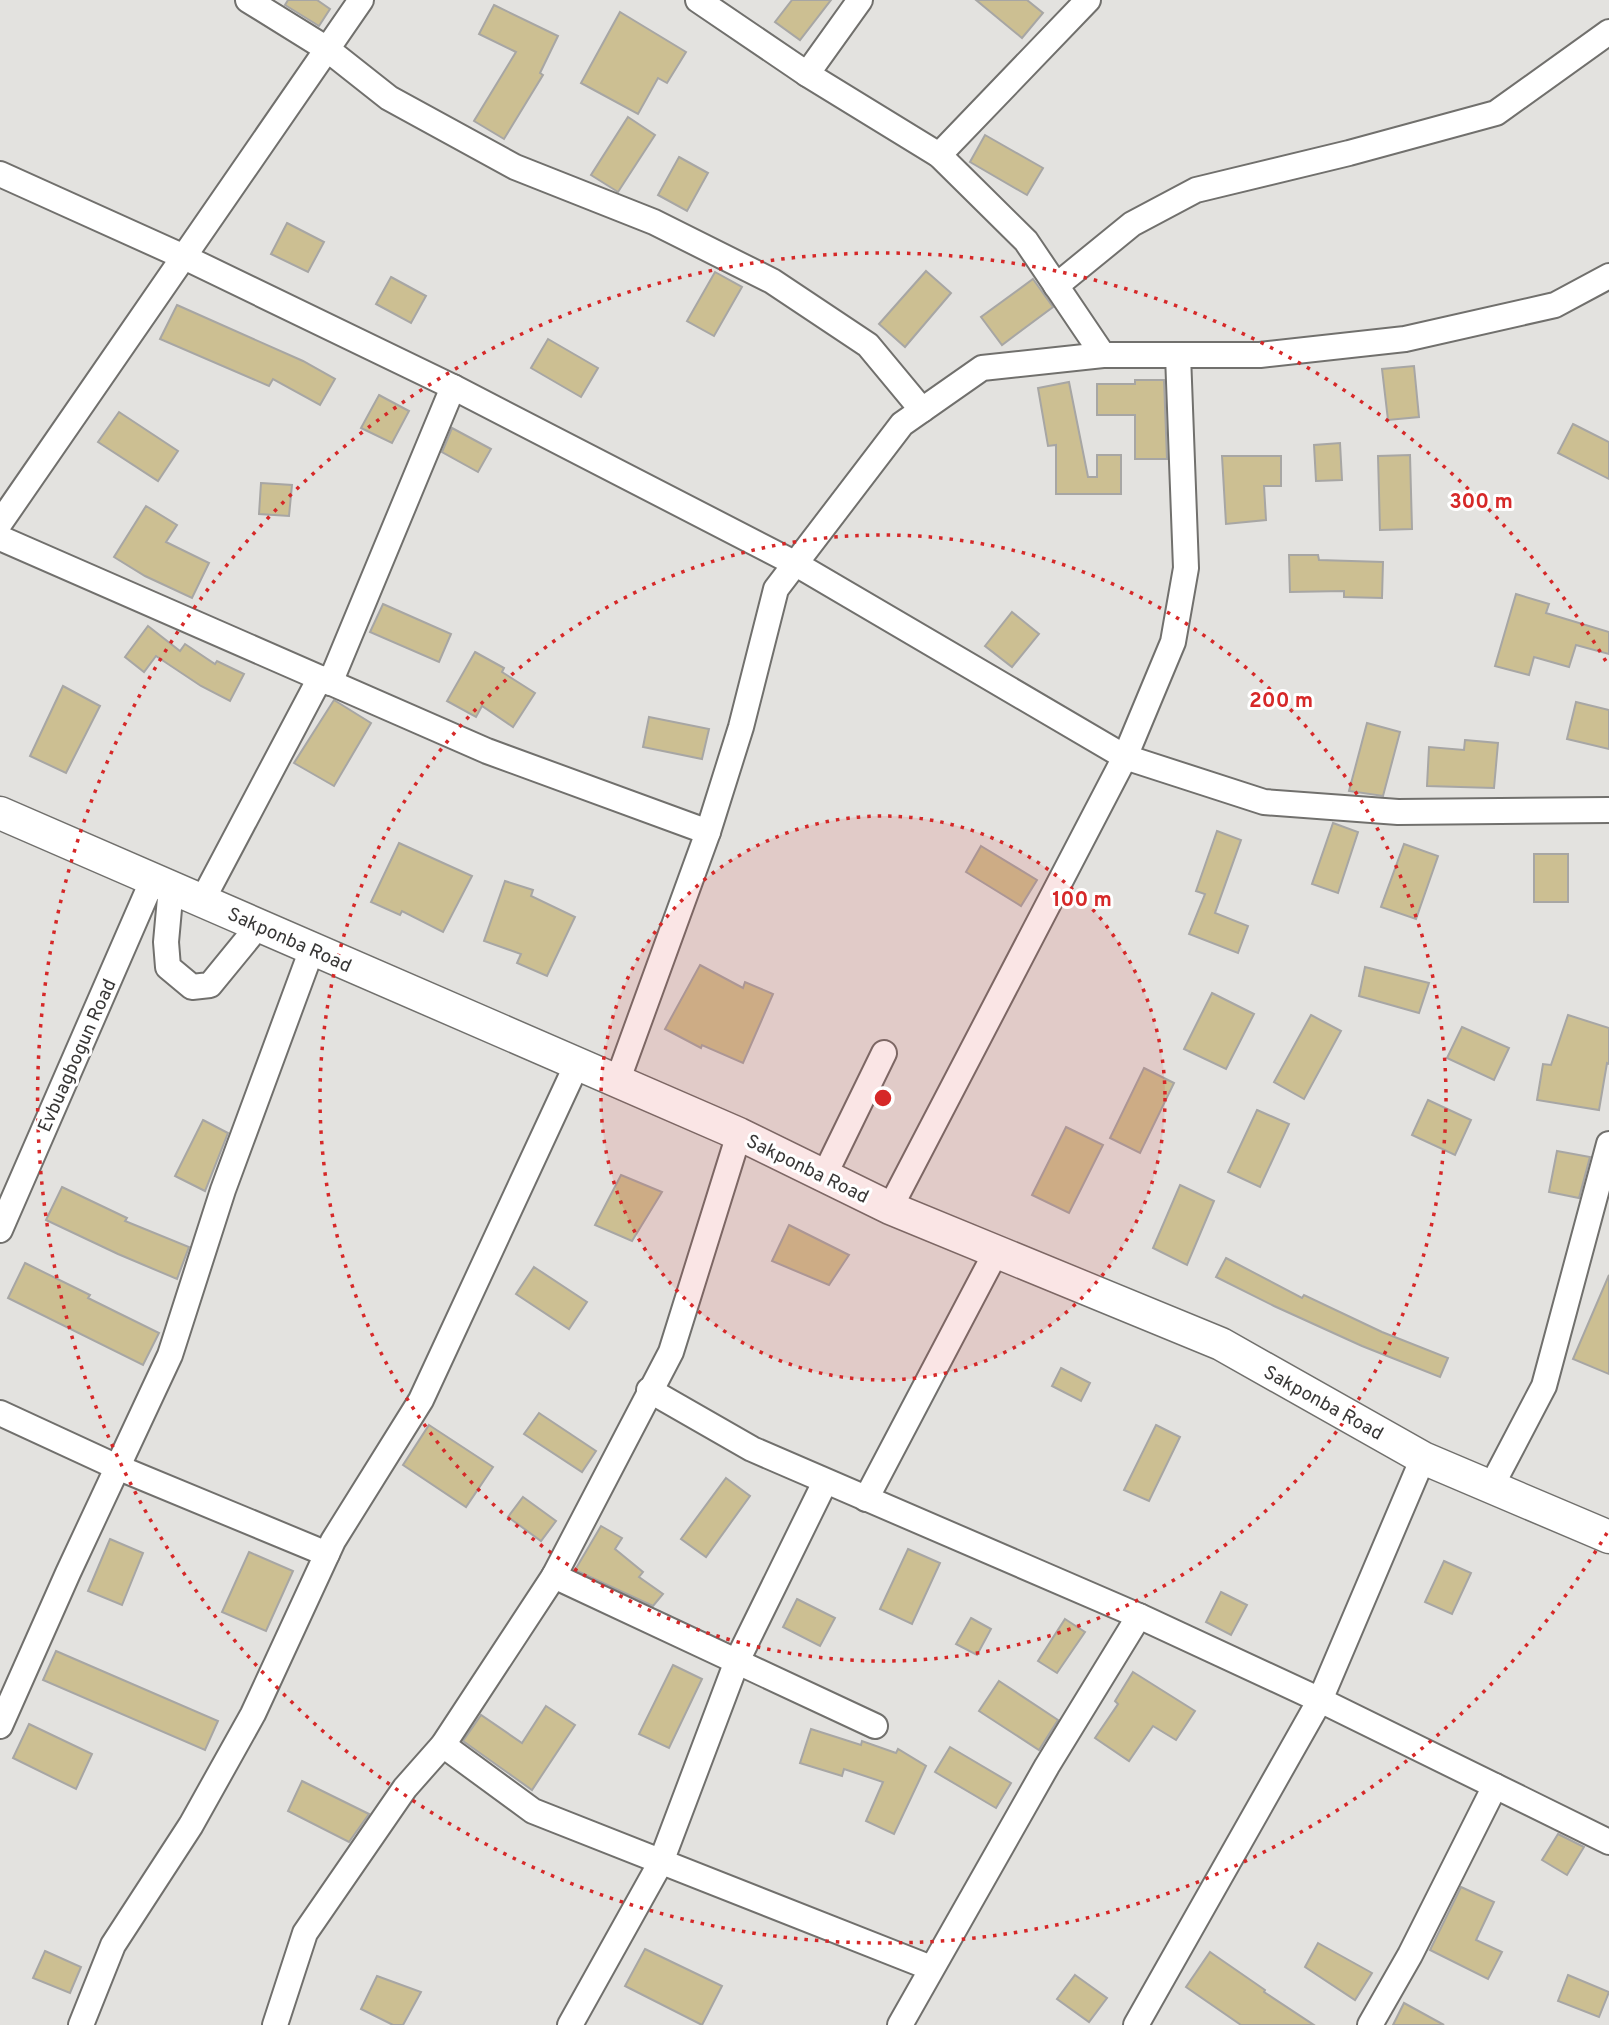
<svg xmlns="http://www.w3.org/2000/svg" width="1609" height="2025" font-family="Overpass,sans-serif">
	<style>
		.building { fill: #ccbf92; stroke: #a7a6a4; stroke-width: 2 }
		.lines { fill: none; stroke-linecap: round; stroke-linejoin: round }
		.minor-casing { stroke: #71706d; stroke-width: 28 }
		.major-casing { stroke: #71706d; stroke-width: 35 }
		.minor { stroke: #fff; stroke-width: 24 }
		.major { stroke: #fff; stroke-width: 32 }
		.ring { fill: none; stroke: #d62828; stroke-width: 3.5; stroke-dasharray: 3.5 7 }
		.labels { text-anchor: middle; stroke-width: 6; stroke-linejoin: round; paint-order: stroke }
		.street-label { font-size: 19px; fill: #383736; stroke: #fff }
		.centre { fill: #d62828; stroke: #fff; stroke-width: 3.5 }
		.ring-label { font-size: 21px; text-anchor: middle; font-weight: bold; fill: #d62828; stroke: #fff; stroke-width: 6; stroke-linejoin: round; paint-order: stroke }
	</style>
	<rect width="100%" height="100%" fill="#e3e2df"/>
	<g class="building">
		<path d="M288 0H317L330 9 319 26 285 5Z"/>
		<path d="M792 0H831L800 40 775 22Z"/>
		<path d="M976 0H1027L1043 13 1022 38Z"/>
		<path d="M494 5 558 36 540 73 543 75 504 139 474 121 516 52 479 34Z"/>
		<path d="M620 12 686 52 667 83 658 78 638 114 581 83Z"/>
		<path d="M628 117 655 135 618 192 591 175Z"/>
		<path d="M985 135 1043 168 1027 195 970 162Z"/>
		<path d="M679 157 708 173 687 211 658 195Z"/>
		<path d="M287 223 324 242 308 272 271 254Z"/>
		<path d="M926 271 951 293 905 347 879 324Z"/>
		<path d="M715 272 742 287 714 336 687 321Z"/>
		<path d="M391 277 426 296 411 323 376 304Z"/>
		<path d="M1033 279 1053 307 1002 345 981 317Z"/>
		<path d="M177 305 303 361 335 379 320 405 273 379 269 386 160 339Z"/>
		<path d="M548 339 598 368 581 397 531 368Z"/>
		<path d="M1414 366 1419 417 1388 420 1382 369Z"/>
		<path d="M1135 380H1164L1167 459H1135V415H1097V384H1135Z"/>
		<path d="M1069 382 1088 477H1097V455H1121V494H1056V445L1048 446 1038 388Z"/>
		<path d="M379 395 409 411 392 443 361 428Z"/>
		<path d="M119 412 178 451 158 481 98 442Z"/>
		<path d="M1573 424 1609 442V479L1558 453Z"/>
		<path d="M452 428 491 449 478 472 442 452Z"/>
		<path d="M1340 443 1342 480 1316 481 1314 445Z"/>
		<path d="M1410 455 1412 529 1380 530 1378 456Z"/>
		<path d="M1222 456H1281V486H1264L1266 520 1226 524Z"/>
		<path d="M261 483 292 485 289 516 259 514Z"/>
		<path d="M146 506 177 525 166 542 209 563 192 598 145 576 114 557Z"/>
		<path d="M1289 555H1318L1319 560 1383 562 1382 598 1344 597V591L1290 592Z"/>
		<path d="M1516 594 1549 604 1546 613 1609 632V654L1576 645 1569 667 1534 657 1529 675 1495 666Z"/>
		<path d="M383 604 451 634 439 662 370 632Z"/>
		<path d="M1012 612 1039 634 1012 667 985 646Z"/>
		<path d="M148 626 180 651 185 644 215 664 217 661 244 674 230 701 201 686 156 656 144 672 125 657Z"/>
		<path d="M475 652 504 668 502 672 535 693 513 727 482 706 476 717 447 701Z"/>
		<path d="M63 686 100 706 66 773 30 756Z"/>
		<path d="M334 700 371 723 334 786 294 763Z"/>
		<path d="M1576 702 1609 710V749L1567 739Z"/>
		<path d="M649 717 709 729 702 759 643 747Z"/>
		<path d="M1367 723 1400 732 1383 796 1349 791Z"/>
		<path d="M1465 740 1498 743 1494 788 1427 786 1429 747 1464 750Z"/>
		<path d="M1333 823 1358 832 1338 893 1312 884Z"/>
		<path d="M1217 831 1241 840 1215 913 1248 926 1238 953 1189 934 1205 894 1196 891Z"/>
		<path d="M399 843 472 876 443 932 402 911 400 915 371 902Z"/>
		<path d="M1404 844 1438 856 1416 919 1381 907Z"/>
		<path d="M981 846 1037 880 1021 906 966 872Z"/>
		<rect x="1534" y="854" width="34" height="48"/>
		<path d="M505 881 533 890 531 896 575 917 547 976 517 963 521 954 484 941Z"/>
		<path d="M700 965 743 988 745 982 773 994 743 1063 702 1045 701 1048 665 1029Z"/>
		<path d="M1365 967 1429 983 1419 1013 1359 996Z"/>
		<path d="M1212 993 1254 1014 1226 1069 1184 1049Z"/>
		<path d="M1311 1015 1341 1031 1304 1099 1274 1082Z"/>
		<path d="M1568 1015 1609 1028V1064L1607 1063 1599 1110 1537 1100 1543 1064 1551 1065Z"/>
		<path d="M1462 1027 1509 1048 1494 1080 1447 1058Z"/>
		<path d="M1144 1068 1174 1083 1140 1153 1110 1138Z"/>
		<path d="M1428 1100 1471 1120 1455 1155 1412 1135Z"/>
		<path d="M1257 1110 1289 1124 1260 1187 1228 1172Z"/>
		<path d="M203 1120 228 1133 205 1191 175 1176Z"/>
		<path d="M1066 1127 1103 1145 1069 1213 1032 1195Z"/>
		<path d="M1557 1151 1590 1157 1579 1198 1549 1192Z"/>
		<path d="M621 1175 662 1192 632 1241 595 1225Z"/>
		<path d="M1180 1185 1214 1201 1187 1265 1153 1248Z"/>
		<path d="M62 1187 127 1218 125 1221 189 1247 177 1279 118 1254 46 1220Z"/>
		<path d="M789 1225 849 1255 829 1285 772 1261Z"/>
		<path d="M1226 1258 1302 1298 1304 1295 1382 1332 1448 1358 1440 1377 1362 1346 1274 1306 1216 1277Z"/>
		<path d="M25 1263 90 1295 88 1298 159 1333 143 1365 8 1298Z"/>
		<path d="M534 1267 587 1302 569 1329 516 1294Z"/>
		<path d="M1609 1275V1374L1573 1359Z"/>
		<path d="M1061 1368 1090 1383 1081 1401 1052 1386Z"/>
		<path d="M539 1413 596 1451 582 1472 524 1434Z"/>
		<path d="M429 1425 493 1467 466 1507 403 1465Z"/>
		<path d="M1156 1425 1180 1437 1149 1501 1124 1490Z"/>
		<path d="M726 1478 750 1496 706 1557 681 1539Z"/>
		<path d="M523 1497 556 1521 541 1541 508 1517Z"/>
		<path d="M601 1526 622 1538 615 1549 643 1572 639 1577 663 1594 653 1606 575 1570Z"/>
		<path d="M110 1539 143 1553 122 1605 88 1591Z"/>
		<path d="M908 1549 940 1563 912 1624 880 1609Z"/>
		<path d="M249 1552 293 1571 266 1631 222 1612Z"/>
		<path d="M1444 1561 1471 1573 1452 1614 1425 1602Z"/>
		<path d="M1221 1592 1247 1605 1231 1635 1206 1622Z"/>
		<path d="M797 1599 835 1618 820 1646 783 1627Z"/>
		<path d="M971 1618 991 1629 977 1655 956 1644Z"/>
		<path d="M1065 1619 1085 1632 1057 1673 1038 1661Z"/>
		<path d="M56 1651 218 1721 205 1750 43 1680Z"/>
		<path d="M673 1665 702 1679 669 1748 639 1734Z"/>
		<path d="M1133 1672 1195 1711 1176 1740 1153 1726 1129 1761 1095 1738 1118 1704 1115 1701Z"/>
		<path d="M999 1681 1058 1720 1039 1750 979 1711Z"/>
		<path d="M546 1706 575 1725 532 1790 463 1741 481 1715 522 1743Z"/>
		<path d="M29 1724 92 1754 76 1789 13 1758Z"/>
		<path d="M811 1729 861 1745 862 1741 896 1753 898 1749 926 1766 894 1834 866 1821 883 1782 844 1769 842 1776 800 1763Z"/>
		<path d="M950 1747 1011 1783 996 1808 935 1772Z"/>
		<path d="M302 1781 369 1814 349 1842 288 1811Z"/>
		<path d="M1558 1834 1584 1847 1567 1875 1542 1860Z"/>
		<path d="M1461 1887 1494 1902 1476 1940 1502 1952 1488 1979 1430 1950Z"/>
		<path d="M1318 1943 1372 1973 1355 2000 1305 1967Z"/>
		<path d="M645 1949 722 1986 702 2025 625 1986Z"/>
		<path d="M45 1951 81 1967 70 1993 33 1978Z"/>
		<path d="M1210 1952 1265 1990 1264 1992 1314 2025H1241L1186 1987Z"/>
		<path d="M1075 1975 1107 1998 1089 2022 1057 1999Z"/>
		<path d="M1568 1975 1609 1992 1599 2017 1558 2001Z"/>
		<path d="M377 1976 421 1992 403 2025H393L361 2009Z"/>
		<path d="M1404 2003 1444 2025H1393Z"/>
	</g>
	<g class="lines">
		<defs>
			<g id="minor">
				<path d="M248 0 327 49 389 98 515 167 654 222 772 281 868 345 922 410"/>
				<path d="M698 0 807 74 939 155 1026 241 1103 355"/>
				<path d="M807 74 860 0"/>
				<path d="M939 155 1088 0"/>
				<path d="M0 174 184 257 453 387 796 564 1125 757 1264 802 1398 812 1609 810"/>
				<path d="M1056 286 1132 224 1196 190 1349 153 1496 113 1609 32"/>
				<path d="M0 523 361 0"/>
				<path d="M0 538 487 751 708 832"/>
				<path d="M330 683 453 387"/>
				<path d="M171 887 166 942 168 967 192 987 210 985 259 925"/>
				<path d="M202 901 320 678"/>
				<path d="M617 1082 708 832 741 727 776 589 902 424 982 368 1103 355H1260L1405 339 1555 305 1609 276"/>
				<path d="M824 1176 884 1053"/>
				<path d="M890 1208 1125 757 1173 642 1186 568 1178 355"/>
				<path d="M0 1230 153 879"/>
				<path d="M649 1390 752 1449 1139 1616 1320 1700 1609 1842"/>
				<path d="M0 1413 117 1467 327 1554"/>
				<path d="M1491 1487 1544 1386 1609 1144"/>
				<path d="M866 1499 996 1252"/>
				<path d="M554 1576 875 1726"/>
				<path d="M0 1726 68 1573 170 1355 223 1190 312 949"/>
				<path d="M443 1745 533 1811 931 1968"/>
				<path d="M81 2025 113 1945 191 1825 253 1714 333 1541 421 1400 577 1064"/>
				<path d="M275 2025 305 1933 405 1788 443 1745 554 1576 671 1352 739 1134"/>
				<path d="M570 2025 661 1862 737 1661 825 1482"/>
				<path d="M900 2025 1047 1766 1139 1616"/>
				<path d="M1136 2025 1320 1700 1423 1458"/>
				<path d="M1370 2025 1410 1955 1495 1786"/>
			</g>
			<path id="major" d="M0 813 739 1134 890 1208 1221 1344 1423 1458 1609 1537"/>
		</defs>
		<use href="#minor" class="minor-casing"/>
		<use href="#major" class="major-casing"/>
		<use href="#minor" class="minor"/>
		<use href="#major" class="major"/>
	</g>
	<circle cx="883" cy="1098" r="282" fill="#d62828" fill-opacity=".12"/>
	<g class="ring">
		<circle cx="883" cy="1098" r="282"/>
		<circle cx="883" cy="1098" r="563"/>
		<path d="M1607 1533A845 845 0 1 1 1607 663"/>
	</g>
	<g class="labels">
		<g class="street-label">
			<text transform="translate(290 939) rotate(24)" y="7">Sakponba Road</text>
			<text transform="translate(76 1055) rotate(-66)" y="7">Evbuagbogun Road</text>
			<text transform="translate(808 1168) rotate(26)" y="7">Sakponba Road</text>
			<text transform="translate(1324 1402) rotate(29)" y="7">Sakponba Road</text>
		</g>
	</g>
	<circle cx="883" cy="1098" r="10" class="centre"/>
	<g class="ring-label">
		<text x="1481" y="508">300 m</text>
		<text x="1281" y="707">200 m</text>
		<text x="1082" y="906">100 m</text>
	</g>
</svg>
